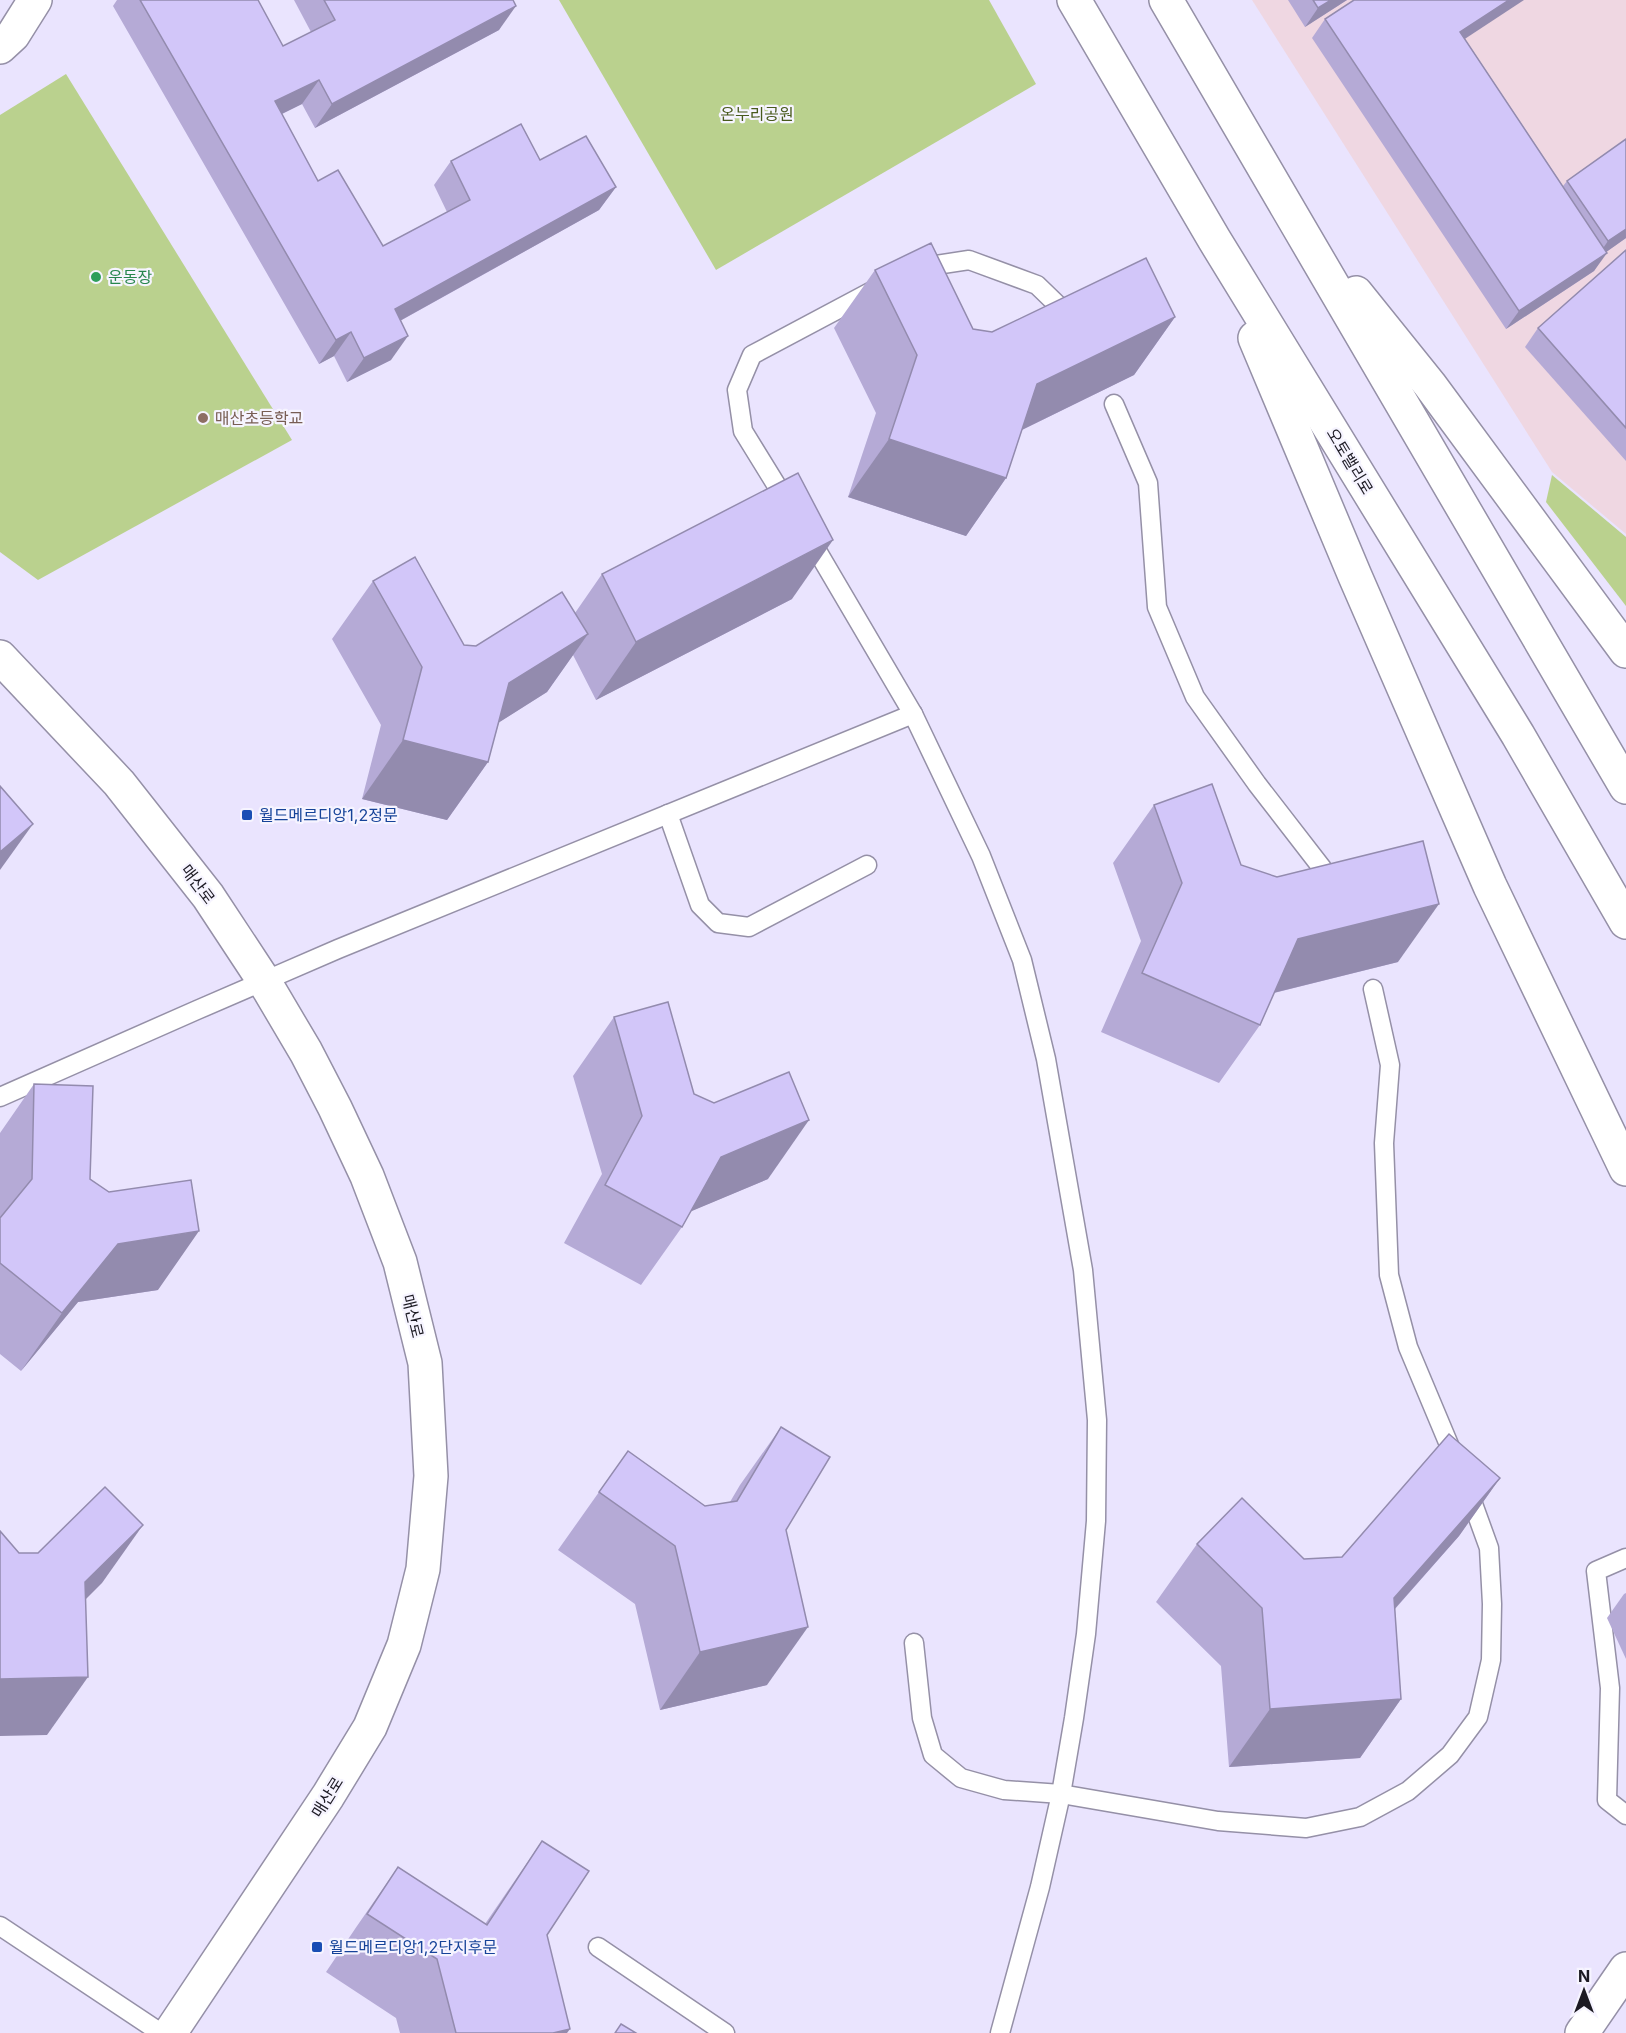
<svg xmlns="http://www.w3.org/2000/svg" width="1626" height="2033" font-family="Inter,'Noto Sans KR',sans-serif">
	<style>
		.industrial { fill: #efd7e2 }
		.green { fill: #bad18e }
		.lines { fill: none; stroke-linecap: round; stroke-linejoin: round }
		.lane-casing { stroke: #9590a7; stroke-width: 21 }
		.street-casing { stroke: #9590a7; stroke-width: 36 }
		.secondary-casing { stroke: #9590a7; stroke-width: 36 }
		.highway-casing { stroke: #9590a7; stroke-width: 36 }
		.lane { stroke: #fff; stroke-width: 18 }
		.street { stroke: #fff; stroke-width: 33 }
		.secondary { stroke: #fff; stroke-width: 33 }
		.highway { stroke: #fff; stroke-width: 33 }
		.wall { fill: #b5aad6 }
		.shaded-wall { fill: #938bae }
		.building { fill: #d2c6f9; stroke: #938bae; stroke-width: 1.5 }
		.leisure-dot { fill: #2e9e5b; stroke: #f6f4ff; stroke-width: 2 }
		.education-dot { fill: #8d6e63; stroke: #f6f4ff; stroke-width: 2 }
		.transit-dot { fill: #1a4fb4; stroke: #f6f4ff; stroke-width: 2 }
		.labels { text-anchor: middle; stroke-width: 4.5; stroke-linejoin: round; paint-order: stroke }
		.park-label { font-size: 16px; fill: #485a1c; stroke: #f6f4ff }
		.leisure-label { font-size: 16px; fill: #27864d; stroke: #f6f4ff; text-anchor: start }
		.education-label { font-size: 16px; fill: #785e54; stroke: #f6f4ff; text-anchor: start }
		.street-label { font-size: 16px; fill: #1c1a23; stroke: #f6f4ff }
		.transit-label { font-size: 16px; fill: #164399; stroke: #f6f4ff; text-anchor: start }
	</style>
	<rect width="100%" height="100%" fill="#eae4fe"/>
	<path class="industrial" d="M1252 0H1626V534L1552 472Z"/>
	<g class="green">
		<path d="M559 0H989L1036 84 716 270Z"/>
		<path d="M66 74 292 440 38 580 0 552V115Z"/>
		<path d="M1552 475 1626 537V606L1546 502Z"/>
	</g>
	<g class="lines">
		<defs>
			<g id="lane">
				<path d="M916 268 969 260 1037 285 1068 315"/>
				<path d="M1114 404 1148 483 1157 607 1195 697 1257 784 1322 868 1334 887"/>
				<path d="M788 504 743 431 737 390 752 355 876 289"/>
				<path d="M809 537 913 714 981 856 1022 960 1046 1059 1083 1270 1097 1420 1096 1521 1086 1634 1074 1718 1061 1794 1040 1887 1000 2033"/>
				<path d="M668 814 700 905 718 923 749 927 867 865"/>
				<path d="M1373 989 1390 1065 1384 1143 1389 1275 1408 1347 1455 1459"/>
				<path d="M0 1097 197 1010 338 949 913 714"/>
				<path d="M1626 1558 1596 1571 1610 1688 1607 1800 1626 1815"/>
				<path d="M914 1643 922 1718 933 1755 961 1778 1004 1790 1061 1794 1218 1821 1306 1828 1360 1817 1408 1791 1450 1755 1478 1717 1491 1660 1492 1604 1489 1548 1468 1490"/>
				<path d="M0 1926 161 2033"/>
				<path d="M598 1947 725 2033"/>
			</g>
			<path id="street" d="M0 47 13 35 35 0"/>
			<g id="secondary">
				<path d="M0 657 119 783 208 896 264 981 306 1052 335 1108 367 1176 400 1262 425 1363 431 1476 423 1569 404 1645 370 1727 328 1796 170 2033"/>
				<path d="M1582 2033 1626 1969"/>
			</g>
			<g id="highway">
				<path d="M1074 0 1214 239 1518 735 1626 922"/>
				<path d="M1166 0 1626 787"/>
				<path d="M1356 293 1430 385 1626 651"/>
				<path d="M1255 338 1355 576 1490 886 1626 1169"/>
			</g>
		</defs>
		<use href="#lane" class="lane-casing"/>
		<use href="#street" class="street-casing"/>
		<use href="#secondary" class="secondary-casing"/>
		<use href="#highway" class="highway-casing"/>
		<use href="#lane" class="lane"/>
		<use href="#street" class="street"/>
		<use href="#secondary" class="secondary"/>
		<use href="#highway" class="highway"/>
	</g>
	<g class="wall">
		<path d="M117 0H258L283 46 311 32 294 0H513L499 30 315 128 302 104 282 114 318 181 383 246 447 212 434 185 451 161 540 160 616 187 599 210 400 321 391 360 347 382 334 356 319 364 113 6Z"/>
		<path d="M1288 0H1347L1305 27Z"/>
		<path d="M1325 19 1465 39 1563 186 1567 181 1626 139V238L1606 252 1594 271 1506 329 1312 38Z"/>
		<path d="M1626 250V461L1525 347 1538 328Z"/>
		<path d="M875 270 973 329 992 332 1175 317 1134 375 1022 430 1006 478 966 536 848 497 876 413 834 328Z"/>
		<path d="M602 574 792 599 596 700 573 655 547 692 499 722 488 762 447 820 362 799 381 725 332 639 373 581 464 645 476 646 575 613Z"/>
		<path d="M1154 805 1241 865 1398 962 1274 993 1260 1025 1219 1083 1101 1032 1141 941 1113 863Z"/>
		<path d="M614 1017 694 1094 714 1103 768 1179 691 1211 682 1227 641 1285 564 1243 602 1174 573 1076Z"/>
		<path d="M34 1084 90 1179 158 1290 78 1302 21 1371 0 1354V1133Z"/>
		<path d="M781 1427 786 1530 767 1685 660 1710 635 1604 558 1550 628 1451 705 1506 730 1502 740 1485Z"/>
		<path d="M1500 1478 1459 1536 1395 1609 1401 1699 1360 1758 1229 1767 1221 1666 1156 1602 1197 1544 1304 1559 1342 1557Z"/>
		<path d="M1626 1593V1659L1607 1618 1624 1594Z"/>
		<path d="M542 1841 547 1935 567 2033H400L396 2018 326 1972 357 1926 398 1867 485 1924Z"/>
	</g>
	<g class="shaded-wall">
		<path d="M1331 0H1347L1305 27 1318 8Z"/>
		<path d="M1509 0H1524L1448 50 1460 32Z"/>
		<path d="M516 6 499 30 315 128 332 104Z"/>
		<path d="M319 80 302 104 259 125 275 101Z"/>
		<path d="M616 187 599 210 378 333 395 309Z"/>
		<path d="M1626 229V238L1595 260 1608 241Z"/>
		<path d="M1607 253 1594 271 1506 329 1519 311Z"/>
		<path d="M1175 317 1134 375 997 442 1037 384Z"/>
		<path d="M351 332 334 356 319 364 336 340Z"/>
		<path d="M408 336 391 360 347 382 364 358Z"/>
		<path d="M889 439 1006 478 966 536 848 497Z"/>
		<path d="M833 540 792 599 596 700 636 642Z"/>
		<path d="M588 634 547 692 468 742 509 683Z"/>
		<path d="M403 740 488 762 447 820 362 799Z"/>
		<path d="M33 824 0 870V852Z"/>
		<path d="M1439 904 1398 962 1257 997 1298 939Z"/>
		<path d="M809 1120 768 1179 680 1216 721 1157Z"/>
		<path d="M199 1231 158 1290 78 1302 21 1371 62 1313 118 1244Z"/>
		<path d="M1500 1478 1459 1536 1353 1656 1394 1598Z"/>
		<path d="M143 1525 102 1583 44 1641 85 1582Z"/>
		<path d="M808 1627 767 1685 660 1710 700 1652Z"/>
		<path d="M88 1677 47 1735 0 1736V1679Z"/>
		<path d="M1401 1699 1360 1758 1229 1767 1270 1709Z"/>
		<path d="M570 2029 567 2033H553Z"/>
	</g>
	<g class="building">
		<path d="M140 0H258L283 46 335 20 324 0H513L516 6 332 104 319 80 275 101 318 181 338 170 383 246 470 200 451 161 521 124 540 160 586 136 616 187 395 309 408 336 364 358 351 332 336 340Z"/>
		<path d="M1313 0H1331L1318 8Z"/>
		<path d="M1354 0H1509L1460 32 1607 253 1519 311 1325 19Z"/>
		<path d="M1626 139V229L1608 241 1567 181Z"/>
		<path d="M931 243 973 329 992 332 1146 258 1175 317 1037 384 1006 478 889 439 917 355 875 270Z"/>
		<path d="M1626 250V428L1538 328Z"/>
		<path d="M798 473 833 540 636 642 602 574Z"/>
		<path d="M415 557 464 645 476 646 562 592 588 634 509 683 488 762 403 740 422 667 373 581Z"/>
		<path d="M1212 784 1241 865 1277 877 1423 841 1439 904 1298 939 1260 1025 1142 973 1182 883 1154 805Z"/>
		<path d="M0 786 33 824 0 852Z"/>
		<path d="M668 1002 694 1094 714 1103 789 1072 809 1120 721 1157 682 1227 605 1185 642 1116 614 1017Z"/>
		<path d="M34 1084 93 1086 90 1179 109 1192 191 1180 199 1231 118 1244 62 1313 0 1263V1218L32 1179Z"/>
		<path d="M781 1427 830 1457 786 1530 808 1627 700 1652 675 1546 599 1492 628 1451 705 1506 737 1501Z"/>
		<path d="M1449 1434 1500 1478 1394 1598 1401 1699 1270 1709 1262 1608 1197 1544 1242 1498 1304 1559 1342 1557Z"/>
		<path d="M105 1487 143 1525 85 1582 88 1677 0 1679V1531L19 1553H38Z"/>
		<path d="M542 1841 589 1871 547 1935 570 2029 553 2033H456L437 1959 367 1914 398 1867 487 1925Z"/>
		<path d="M621 2024 636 2033H615Z"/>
	</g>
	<circle class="leisure-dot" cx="96" cy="277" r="6"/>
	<circle class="education-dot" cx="203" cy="418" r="6"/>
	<g class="transit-dot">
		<rect x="241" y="809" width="12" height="12" rx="3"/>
		<rect x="311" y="1941" width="12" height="12" rx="3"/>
	</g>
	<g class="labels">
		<g class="park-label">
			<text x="757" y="120">온누리공원</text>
		</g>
		<g class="leisure-label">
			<text x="108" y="283">운동장</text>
		</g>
		<g class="education-label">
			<text x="215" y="424">매산초등학교</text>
		</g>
		<g class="street-label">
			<text transform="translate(1350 461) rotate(59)" y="6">오토밸리로</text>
			<text transform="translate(198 884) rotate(53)" y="6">매산로</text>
			<text transform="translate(413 1316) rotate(76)" y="6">매산로</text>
			<text transform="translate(327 1797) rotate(-58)" y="6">매산로</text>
		</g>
		<g class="transit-label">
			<text x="259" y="821">월드메르디앙1,2정문</text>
			<text x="329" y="1953">월드메르디앙1,2단지후문</text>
		</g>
	</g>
	<g transform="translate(1584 1991)" stroke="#f6f4ff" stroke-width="4.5" paint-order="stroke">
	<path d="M0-4.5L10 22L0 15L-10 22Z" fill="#1c1a23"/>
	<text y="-9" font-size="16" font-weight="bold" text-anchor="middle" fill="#1c1a23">N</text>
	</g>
</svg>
